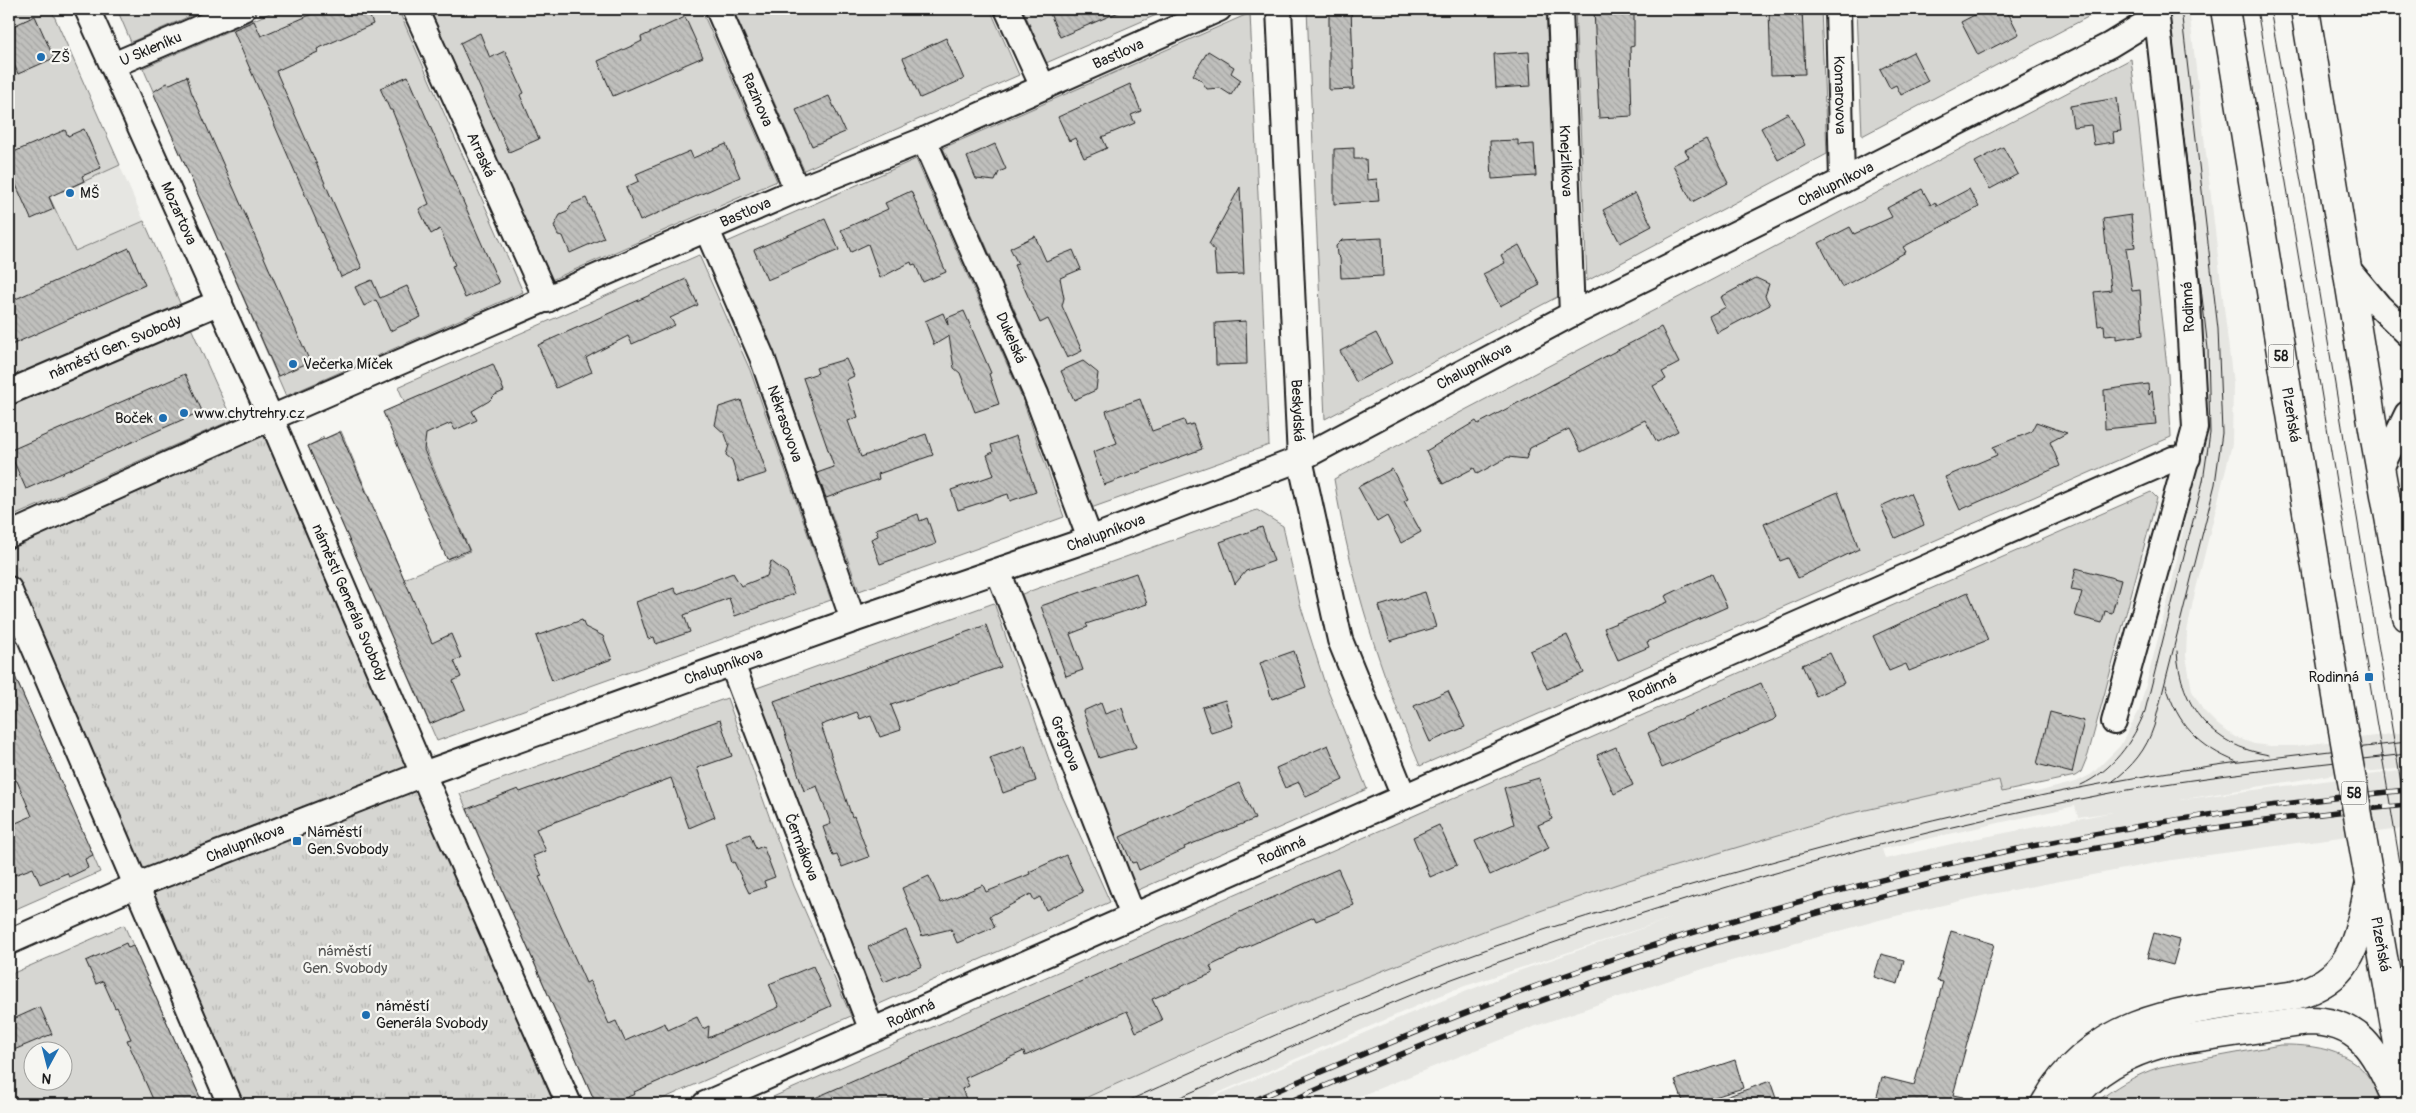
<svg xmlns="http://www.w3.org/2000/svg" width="2416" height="1113" font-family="Pangolin,sans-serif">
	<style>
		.built { fill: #e6e6e2; fill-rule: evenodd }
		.green { fill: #d6d6d2; stroke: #797977; fill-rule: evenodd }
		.park { fill: url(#park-tufts); stroke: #797977 }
		.building { fill: url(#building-back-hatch); stroke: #1c1c1c }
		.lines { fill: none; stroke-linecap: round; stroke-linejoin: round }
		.minor-casing { stroke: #1c1c1c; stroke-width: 28 }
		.major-casing { stroke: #1c1c1c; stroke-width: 31 }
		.highway-casing { stroke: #1c1c1c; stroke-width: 31 }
		.minor { stroke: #f6f6f2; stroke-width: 24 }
		.major { stroke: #f6f6f2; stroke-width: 28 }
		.highway { stroke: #f6f6f2; stroke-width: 28 }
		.tram { stroke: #1c1c1c; stroke-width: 1 }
		.rail-casing { stroke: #1c1c1c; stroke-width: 5.5 }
		.rail { stroke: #f6f6f2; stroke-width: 4; stroke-dasharray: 11; stroke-linecap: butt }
		.major-bridge-casing { stroke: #1c1c1c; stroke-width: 31; stroke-linecap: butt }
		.major-bridge { stroke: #f6f6f2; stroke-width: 28 }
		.poi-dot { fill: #1f6fb2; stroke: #f6f6f2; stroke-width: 2 }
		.labels { text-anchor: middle; stroke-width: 4.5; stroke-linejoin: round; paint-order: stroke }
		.shield { fill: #f6f6f2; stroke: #5d5d5c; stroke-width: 1 }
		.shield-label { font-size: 14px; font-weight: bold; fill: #1c1c1c }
		.street-label { font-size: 15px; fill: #1c1c1c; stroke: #f6f6f2 }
		.poi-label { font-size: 15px; fill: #1c1c1c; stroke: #f6f6f2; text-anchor: start }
		.park-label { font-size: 15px; fill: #545453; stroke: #f6f6f2 }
	</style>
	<defs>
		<pattern id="park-tufts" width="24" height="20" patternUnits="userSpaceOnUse" patternTransform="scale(1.25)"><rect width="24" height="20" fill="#d6d6d2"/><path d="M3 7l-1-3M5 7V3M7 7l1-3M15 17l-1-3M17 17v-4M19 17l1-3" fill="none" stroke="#b7b7b4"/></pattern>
		<pattern id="building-back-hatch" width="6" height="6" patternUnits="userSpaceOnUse" patternTransform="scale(1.25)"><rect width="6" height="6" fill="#c0c0bd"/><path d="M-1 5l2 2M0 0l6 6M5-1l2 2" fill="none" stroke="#a4a4a2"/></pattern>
	</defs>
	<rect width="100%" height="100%" fill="#f6f6f2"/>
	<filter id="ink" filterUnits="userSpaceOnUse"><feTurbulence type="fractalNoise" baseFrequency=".02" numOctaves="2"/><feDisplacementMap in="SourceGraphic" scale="10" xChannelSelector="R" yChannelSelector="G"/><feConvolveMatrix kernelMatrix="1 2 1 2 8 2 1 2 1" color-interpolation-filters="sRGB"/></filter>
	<g filter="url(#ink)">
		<g class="built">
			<path d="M9 9H51L144 221 9 280Z"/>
			<path d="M2165 9H2189L2233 384 2232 444 2193 601 2187 632 2186 656 2192 691 2203 710 2218 725 2235 737 2254 744 2271 746H2295L2407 732V768L2329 775 2179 800 2407 770V828L2172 860 1986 895 1883 919 1706 968 1616 998 1533 1027 1340 1104H1197L1411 1013 1513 973 1672 918 1453 990 1193 1104H1072L1328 991 1494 927 1629 880 1848 814 1923 796 1999 780 2003 792H2037L2076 782 2092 774 2120 746 2139 711 2169 596 2193 485 2202 427ZM2075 806 2078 817 2113 812 1974 839 1885 859 1882 849Z"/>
		</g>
		<g class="green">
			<path d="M9 9H51L120 165 63 191 47 192 75 251 144 221 183 310 9 385Z"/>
			<path d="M117 9H206L131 42Z"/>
			<path d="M279 9H398L523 292 286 396 143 68Z"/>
			<path d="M430 9H701L777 181 549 281Z"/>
			<path d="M733 9H990L1019 75 804 170Z"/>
			<path d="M1023 9H1170L1046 63Z"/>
			<path d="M1307 9H1546L1559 296 1325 419Z"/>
			<path d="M1575 9H1821L1827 154 1587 281Z"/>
			<path d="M1857 9H2103L1862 136Z"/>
			<path d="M1250 13 1269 445 1091 508 1037 361 943 148Z"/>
			<path d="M2131 59 2168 375 2171 437 1420 766C1380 671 1351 582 1334 479Z"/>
			<path d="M916 159 1022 398 1064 517 859 591 775 355 725 243Z"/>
			<path d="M699 255 750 370 831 600 437 741 308 446 318 441 323 436 324 439 341 431 404 579 470 551 398 387Z"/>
			<path d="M188 321 232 420 9 518V399Z"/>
			<path d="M2151 492 2157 498 2088 755 2081 772 2075 776 2002 792 1999 780 1848 814 1629 880 1494 927 1267 1016 1072 1104H757Z"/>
			<path d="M1257 510 1283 526 1300 604 1324 681 1367 789 1136 891 1088 781 1022 594Z"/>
			<path d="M994 603 1060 791 1110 902 877 1005 821 876 754 689Z"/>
			<path d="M9 663 100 872 9 912Z"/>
			<path d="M727 698 794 886 851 1016 651 1104H596L460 794Z"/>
			<path d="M124 925 203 1104H9V975ZM32 1050H62V1080H32Z"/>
			<path d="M2280 1045C2324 1044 2370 1055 2380 1104H2094C2115 1087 2135 1075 2160 1067Z"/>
		</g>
		<path class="park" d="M271 418 569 1104H229L9 589V535Z"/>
		<g class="building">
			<path d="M324 9H367L373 24 317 49 318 52 276 71 362 268 341 277 233 30 254 21 261 36Z"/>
			<path d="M1048 9H1126L1060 37Z"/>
			<path d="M1329 9H1351L1354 89 1329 90Z"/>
			<path d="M1594 9H1634V46L1630 47 1632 116 1599 118Z"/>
			<path d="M1769 9H1802L1805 74 1771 75Z"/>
			<path d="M1986 9H2006L2019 34 1978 55 1961 22Z"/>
			<path d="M35 16 54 58 18 74 9 52V28Z"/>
			<path d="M685 17 703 57 613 96 598 61 634 45 642 41 641 37Z"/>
			<path d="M480 33 490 58 505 51 524 93 520 95 539 139 509 152 460 43Z"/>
			<path d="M946 38 964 79 920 98 903 58Z"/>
			<path d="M1208 51 1234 67 1231 73 1241 80 1231 95 1220 88 1207 89 1201 80 1193 75Z"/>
			<path d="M1529 52 1531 86 1496 88 1494 54Z"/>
			<path d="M1913 52 1928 81 1901 95 1896 85 1890 88 1880 69Z"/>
			<path d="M187 76 191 91 310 362 278 376 153 92 167 83 170 84Z"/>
			<path d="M408 76 499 283 465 298 452 266 455 265 440 229 431 234 419 209 429 204 392 110H390L380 88Z"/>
			<path d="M1130 84 1141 111 1131 115 1135 123 1102 137 1107 148 1084 158 1075 138 1069 141 1058 117Z"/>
			<path d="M829 96 845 132 812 146 796 110Z"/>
			<path d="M2117 98 2121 131 2113 132 2114 142 2094 145 2091 125 2073 127 2070 106Z"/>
			<path d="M1788 113 1805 145 1778 160 1761 128Z"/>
			<path d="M84 129 101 168 82 176 84 181 49 197 54 209 31 219 9 169V154L65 130 68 136Z"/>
			<path d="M1706 139 1728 183 1692 202 1673 165 1689 157 1685 150Z"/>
			<path d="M1518 140V145L1534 144 1536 176 1492 179 1490 141Z"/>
			<path d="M726 144 740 177 640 221 626 187 639 181 636 174 690 151 693 158Z"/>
			<path d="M995 144 1006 169 999 172 995 181 976 179 967 157Z"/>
			<path d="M2003 147 2018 174 1990 189 1975 162Z"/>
			<path d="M1354 148V159H1366L1367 180 1377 179 1379 201 1334 204V149Z"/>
			<path d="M1240 187 1244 274 1216 275 1214 250 1209 244Z"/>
			<path d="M1922 189 1931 205 1935 202 1937 206 1969 189 1979 207 1903 247 1906 252 1842 287 1819 243 1850 227 1854 234 1892 217 1887 208Z"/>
			<path d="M911 191 946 272 923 282 915 264 912 265 911 262 880 278 868 244 851 252 841 230 888 209 885 203Z"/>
			<path d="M1635 193 1652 226 1620 243 1603 210Z"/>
			<path d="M586 198 604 238 570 253 563 236 558 235 554 226 560 215 567 212 572 204Z"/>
			<path d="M2131 215 2135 247 2126 248 2132 291 2140 290 2143 335 2116 339V335L2105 336 2104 325 2098 326 2094 292 2111 290 2103 219Z"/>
			<path d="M825 219 839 250 767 280 754 250Z"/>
			<path d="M1035 236 1046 261 1073 250 1081 269 1060 278 1064 298 1062 306 1082 351 1067 358 1048 319 1040 323 1014 265 1018 264 1010 248Z"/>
			<path d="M1382 238 1383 276 1341 278 1340 258 1337 255 1336 246 1342 240Z"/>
			<path d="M1519 245 1540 285 1500 306 1483 274 1505 263 1501 255Z"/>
			<path d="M129 248 145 285 9 346V302Z"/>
			<path d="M1756 278 1769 284 1765 296 1770 305 1717 333 1709 316 1726 307 1721 297Z"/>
			<path d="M686 279 698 305 670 318 675 325 632 344 628 336 593 354 586 358 592 372 556 388 538 345Z"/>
			<path d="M372 280 380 298 407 286 421 317 390 331 376 300 364 306 355 287Z"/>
			<path d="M964 311 991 373 989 374 999 404 975 412 960 373 954 368 949 336 934 345 925 321 943 313 948 325 947 318Z"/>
			<path d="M1246 321 1247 364 1216 365 1215 323Z"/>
			<path d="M1661 327 1679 363 1662 372 1666 379 1653 386 1678 431 1657 442 1645 420 1581 452 1569 429 1530 448 1526 459 1508 457 1477 474 1474 468 1443 484 1426 451 1476 421 1478 424Z"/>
			<path d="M1376 333 1392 363 1356 382 1340 351Z"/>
			<path d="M846 359 854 376 846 380 858 417 848 421 861 457 926 434 933 455 878 474 879 479 826 498 817 473 834 467 803 378 818 373 816 368Z"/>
			<path d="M1083 361 1098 373 1096 390 1074 400 1061 371Z"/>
			<path d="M493 364 504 391 495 395 489 401 472 411 477 420 455 430 451 423 426 434 424 450 469 550 447 559 383 412Z"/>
			<path d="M185 374 202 411 26 489 9 451Z"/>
			<path d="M2148 384 2149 395 2152 391 2156 424 2105 429 2104 390Z"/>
			<path d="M1140 399 1152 431 1184 420 1186 426 1193 424 1202 449 1104 485 1093 452 1117 443 1106 411Z"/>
			<path d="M741 400 767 473 739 482 732 460 726 455 729 445 725 434 715 425 719 407Z"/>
			<path d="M2036 422 2067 433 2050 442 2060 466 1960 510 1945 477 1997 455 1993 447 2031 432Z"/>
			<path d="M340 432 432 643 451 634 461 658 454 661 461 677 453 681 465 709 430 724 308 446Z"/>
			<path d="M1016 436 1036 492 1010 501 1008 494 958 510 951 490 994 475 987 455 993 452 991 445Z"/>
			<path d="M1392 469 1408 499 1404 501 1421 532 1401 543 1387 516 1377 522 1358 487Z"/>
			<path d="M1838 492 1859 549 1798 578 1788 558 1780 561 1764 524Z"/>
			<path d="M1910 493 1924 525 1895 538 1881 506Z"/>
			<path d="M918 514 920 521 927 518 936 544 880 564 871 539 878 536 876 529Z"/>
			<path d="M1262 527 1274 561 1246 571 1235 584 1220 542Z"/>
			<path d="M771 561 787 573 794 594 735 616 729 598 684 615 690 632 656 644 654 637 648 639 636 602 674 588 677 594 733 573 741 586 767 576Z"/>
			<path d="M2076 568 2121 580 2112 613 2105 611 2102 623 2075 616 2082 592 2071 590Z"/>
			<path d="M1136 573 1147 604 1086 624 1088 627 1070 634 1083 670 1066 676 1041 606Z"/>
			<path d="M1712 574 1727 607 1647 642 1649 647 1618 660 1604 628 1668 602 1665 596Z"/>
			<path d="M1425 592 1436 627 1390 641 1379 606Z"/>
			<path d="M1968 592 1988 640 1909 671 1906 664 1889 671 1873 636Z"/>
			<path d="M582 620 585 627 603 636 612 659 552 681 536 636Z"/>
			<path d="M986 625 1001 667 891 705 901 730 880 737 871 715 860 719 857 712 821 725 852 817 854 816 869 857 842 867 837 855 833 856 823 827 831 824 817 786 804 791 774 701Z"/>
			<path d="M1567 635 1584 673 1547 689 1530 651Z"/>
			<path d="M1294 651 1306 687 1272 699 1260 663Z"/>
			<path d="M1830 653 1844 683 1816 696 1802 665Z"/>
			<path d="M9 663 93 855 85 859 88 868 69 877 67 873 40 884 33 868 9 877V826L32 816 17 781 14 780 9 762Z"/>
			<path d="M1761 683 1776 717 1773 720 1662 768 1648 733Z"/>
			<path d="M1448 691 1465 727 1430 742 1414 706Z"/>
			<path d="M1225 700 1233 726 1211 733 1202 707Z"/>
			<path d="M1101 703 1105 714 1122 708 1136 747 1099 758 1083 711Z"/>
			<path d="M2050 712 2084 721 2072 773 2037 764Z"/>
			<path d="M720 720 732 756 697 768 715 817 689 828 671 778 536 829 546 851 533 856 542 876 539 877 586 983 590 981 609 1024 616 1021 625 1041 665 1023 668 1030 697 1017 703 1029 709 1026 708 1038 779 1007 769 984 813 966 831 1006 634 1092 635 1094 611 1104H596L467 809 518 789 520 792Z"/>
			<path d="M1025 745 1036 781 1003 793 990 758Z"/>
			<path d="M1328 745 1343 780 1306 797 1299 782 1285 788 1276 768Z"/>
			<path d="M1616 747 1633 785 1614 794 1597 755Z"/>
			<path d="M1539 778 1552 819 1538 825 1549 848 1490 875 1475 841 1514 824 1504 788Z"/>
			<path d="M1239 783 1255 819 1184 847 1185 849 1139 870 1136 862 1132 863 1120 837Z"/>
			<path d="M1439 825 1457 865 1430 877 1413 837Z"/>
			<path d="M750 834 756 849 763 846 775 877 764 881 766 887 749 893 734 862 732 863 726 843Z"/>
			<path d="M1066 855 1083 892 1046 910 1040 897 1034 900 1031 894 990 916 995 927 957 943 951 929 922 936 902 888 929 876 941 903 983 885 986 892 1030 874 1029 872Z"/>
			<path d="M1338 869 1354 905 1316 921 1314 917 1237 951V953L1210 966 1213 973 1152 999 1162 1020 1136 1032 1127 1011 1025 1056 1024 1051 965 1078 969 1086 962 1089 968 1104H801Z"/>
			<path d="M906 930 922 966 884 982 868 947Z"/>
			<path d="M1951 931 1994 944 1953 1095 1963 1097 1962 1104H1875L1882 1077 1914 1085 1943 982 1937 981Z"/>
			<path d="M2154 933 2180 940 2173 965 2147 958Z"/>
			<path d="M126 943 128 948 133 946 203 1104H155L127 1040 131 1039 117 1007 115 1008 103 981 96 984 86 961Z"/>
			<path d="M1881 954 1904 960 1898 984 1874 977Z"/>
			<path d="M40 1007 52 1034 9 1052V1021Z"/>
			<path d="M1735 1060 1743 1088 1693 1104H1684L1675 1080Z"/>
			<path d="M1770 1081 1778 1104H1712V1102Z"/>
		</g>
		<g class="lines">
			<defs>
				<g id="minor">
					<path id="s1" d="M87 9 271 418 432 795 569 1104"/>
					<path id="s2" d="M415 9 547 300"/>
					<path id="s3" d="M718 9 797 190"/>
					<path d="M1007 9 1043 87"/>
					<path id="s4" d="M1279 9 1300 459 1340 640 1404 797"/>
					<path id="s5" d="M1560 9 1572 314"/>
					<path id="s6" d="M1838 9 1842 181"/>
					<path id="s7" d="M113 65 243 9"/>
					<path id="s8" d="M924 140 1036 394 1090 539"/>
					<path id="s9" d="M707 230 762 357 853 620"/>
					<path d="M2349 270 2379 306 2407 333"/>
					<path id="s10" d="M9 392 220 302"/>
					<path d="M2382 466 2407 414"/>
					<path id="s11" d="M9 535 271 418 797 190 924 140 1219 9"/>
					<path id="s12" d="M998 571 1133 916"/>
					<path d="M9 589 230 1104"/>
					<path id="s13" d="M732 664 872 1031"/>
					<path d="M2114 722 2195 428 2187 285 2156 9"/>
					<path id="s14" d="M9 942 135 886 423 774 853 620 1090 539 1300 459 1572 314 1842 181 2110 45 2156 17"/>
					<path id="s15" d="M705 1104 2173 459 2188 458"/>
				</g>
				<g id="major">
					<path id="s16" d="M2225 9 2338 702"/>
					<path d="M2305 9 2373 428 2407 617"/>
					<path id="s17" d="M2370 883 2407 1094"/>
				</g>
				<g id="highway">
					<path d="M2045 1104C2098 1009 2200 1010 2295 995 2356 978 2357 937 2370 883"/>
					<path d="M2069 1104C2092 1070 2127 1053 2166 1042L2308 1021C2366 1021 2377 1059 2399 1104"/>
				</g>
			</defs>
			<use href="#minor" class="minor-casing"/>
			<use href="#major" class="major-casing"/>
			<use href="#highway" class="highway-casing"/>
			<use href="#minor" class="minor"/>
			<use href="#major" class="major"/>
			<use href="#highway" class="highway"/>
			<g class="tram">
				<path d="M2257 9 2407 905"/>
				<path d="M2270 9 2306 209 2407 819"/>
				<path d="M2177 651C2180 707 2212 746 2269 755"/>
				<path d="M2166 685C2177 724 2199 747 2237 762"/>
				<path d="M2113 781C2133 766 2146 750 2154 726L2215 484 2222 433 2218 329 2181 9"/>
				<path d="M2081 785C2112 771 2133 742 2145 711L2203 481 2210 433 2208 349 2169 9"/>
				<path d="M1121 1104C1224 1058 1326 1011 1431 970 1512 938 1597 913 1681 888 1830 844 1980 805 2133 778 2224 762 2316 753 2407 742"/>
				<path d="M1165 1104C1260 1062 1354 1016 1452 979 1668 899 1890 835 2116 792 2213 775 2310 765 2407 754"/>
			</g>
			<defs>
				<g id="rail">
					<path d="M1246 1104C1363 1053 1481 1004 1601 963 1857 874 2138 816 2407 790"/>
					<path d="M1284 1104C1635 948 2023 839 2407 805"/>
				</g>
			</defs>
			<use href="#rail" class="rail-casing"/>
			<use href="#rail" class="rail"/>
			<defs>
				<path id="major-bridge" d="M2338 702 2370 883"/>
			</defs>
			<use href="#major-bridge" class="major-bridge-casing"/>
			<use href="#major-bridge" class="major-bridge"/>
		</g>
	</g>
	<g class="poi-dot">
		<circle cx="41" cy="57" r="5"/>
		<circle cx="70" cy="193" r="5"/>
		<circle cx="293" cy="364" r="5"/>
		<circle cx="184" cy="413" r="5"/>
		<circle cx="163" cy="418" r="5"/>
		<rect x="2364" y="672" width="10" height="10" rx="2.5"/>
		<rect x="292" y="836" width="10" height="10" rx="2.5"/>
		<circle cx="366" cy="1015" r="5"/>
	</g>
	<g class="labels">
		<g class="shield">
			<rect x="2268.5" y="344.5" width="25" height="23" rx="4"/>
			<rect x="2341.5" y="781.5" width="25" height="23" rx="4"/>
		</g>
		<g class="shield-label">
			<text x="2281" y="361">58</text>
			<text x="2354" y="798">58</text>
		</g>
		<g class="street-label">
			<text dy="5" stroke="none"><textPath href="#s7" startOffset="41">U Skleníku</textPath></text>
			<text dy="5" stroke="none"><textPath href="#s11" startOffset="1209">Bastlova</textPath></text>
			<text dy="5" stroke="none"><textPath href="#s6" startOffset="86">Komarovova</textPath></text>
			<text dy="5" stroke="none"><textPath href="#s3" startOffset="99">Razinova</textPath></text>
			<text dy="5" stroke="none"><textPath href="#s2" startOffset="160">Arraská</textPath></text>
			<text dy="5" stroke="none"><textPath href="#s5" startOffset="152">Knejzlíkova</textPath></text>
			<text dy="5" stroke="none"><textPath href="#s14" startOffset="1981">Chalupníkova</textPath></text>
			<text dy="5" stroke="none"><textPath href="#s1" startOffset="224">Mozartova</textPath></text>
			<text dy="5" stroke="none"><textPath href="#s11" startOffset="804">Bastlova</textPath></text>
			<text transform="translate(2188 307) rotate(-93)" y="5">Rodinná</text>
			<text dy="5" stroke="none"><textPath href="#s8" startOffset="216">Dukelská</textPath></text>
			<text dy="5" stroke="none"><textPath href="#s10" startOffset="115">náměstí Gen. Svobody</textPath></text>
			<text dy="5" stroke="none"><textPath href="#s14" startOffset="1576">Chalupníkova</textPath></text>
			<text dy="5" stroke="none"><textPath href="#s4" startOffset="402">Beskydská</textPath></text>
			<text dy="5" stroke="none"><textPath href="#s16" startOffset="411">Plzeňská</textPath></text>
			<text dy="5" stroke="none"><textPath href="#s9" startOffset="209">Někrasovova</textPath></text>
			<text dy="5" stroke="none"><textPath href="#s14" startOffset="1171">Chalupníkova</textPath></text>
			<text dy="5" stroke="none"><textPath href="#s1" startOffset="649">náměstí Generála Svobody</textPath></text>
			<text dy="5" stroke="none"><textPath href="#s14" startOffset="766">Chalupníkova</textPath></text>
			<text dy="5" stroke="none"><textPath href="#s15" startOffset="1035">Rodinná</textPath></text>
			<text dy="5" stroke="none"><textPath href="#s12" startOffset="185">Grégrova</textPath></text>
			<text dy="5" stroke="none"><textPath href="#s14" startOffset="256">Chalupníkova</textPath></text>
			<text dy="5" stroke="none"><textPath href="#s13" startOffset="196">Čermákova</textPath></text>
			<text dy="5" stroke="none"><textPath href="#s15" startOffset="630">Rodinná</textPath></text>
			<text dy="5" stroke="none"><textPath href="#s17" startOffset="62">Plzeňská</textPath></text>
			<text dy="5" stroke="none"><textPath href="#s15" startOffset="225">Rodinná</textPath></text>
		</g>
		<g class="poi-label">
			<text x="51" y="62">ZŠ</text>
			<text x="80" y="198">MŠ</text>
			<text x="303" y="369">Večerka Míček</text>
			<text x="194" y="418">www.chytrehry.cz</text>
			<text x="153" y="423" text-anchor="end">Boček</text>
			<text x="2359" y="682" text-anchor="end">Rodinná</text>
			<text x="307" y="837">Náměstí<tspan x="307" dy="17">Gen.Svobody</tspan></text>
			<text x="376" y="1011">náměstí<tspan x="376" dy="17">Generála Svobody</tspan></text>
		</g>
		<g class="park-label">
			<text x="345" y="956">náměstí<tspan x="345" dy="17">Gen. Svobody</tspan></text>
		</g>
	</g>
	<rect width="2416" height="1113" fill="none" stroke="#f6f6f2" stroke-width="30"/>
	<rect x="15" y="15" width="2386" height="1083" fill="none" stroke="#1c1c1c" stroke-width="2" filter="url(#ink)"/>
	<g transform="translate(48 1066) rotate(187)"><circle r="24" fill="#f6f6f2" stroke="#9f9f9c"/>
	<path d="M0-4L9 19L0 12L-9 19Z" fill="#1f6fb2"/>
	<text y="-8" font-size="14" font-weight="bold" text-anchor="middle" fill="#1c1c1c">N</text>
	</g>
</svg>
